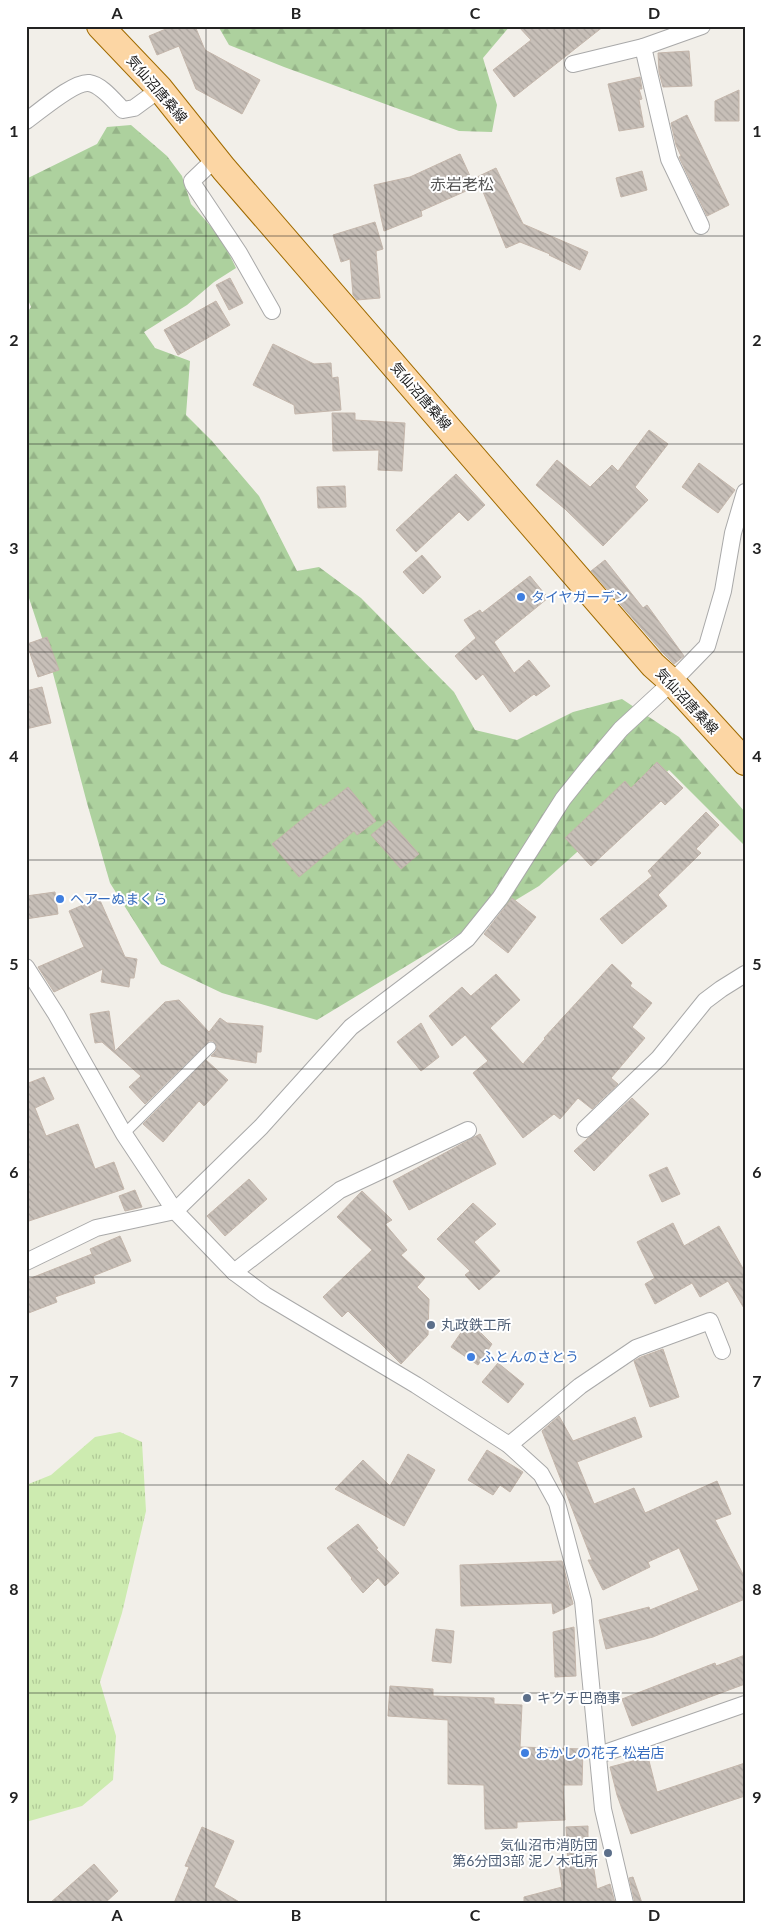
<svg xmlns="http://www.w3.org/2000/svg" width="771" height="1929" font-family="Lato,'Noto Sans JP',sans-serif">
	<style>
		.grass { fill: url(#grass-tufts) }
		.forest { fill: url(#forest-firs) }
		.building { fill: url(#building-back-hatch); stroke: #c4b6ab }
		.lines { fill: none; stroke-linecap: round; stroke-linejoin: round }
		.lane-casing { stroke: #a9a9a9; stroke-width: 11 }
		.street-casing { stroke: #a9a9a9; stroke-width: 18 }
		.primary-casing { stroke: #a06b00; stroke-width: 28 }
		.lane { stroke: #fff; stroke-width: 9 }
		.street { stroke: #fff; stroke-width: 16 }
		.primary { stroke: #fcd6a4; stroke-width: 26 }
		.grid { fill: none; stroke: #222; stroke-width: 1; stroke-opacity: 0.55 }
		.shop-dot { fill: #3f7fe0; stroke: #fff; stroke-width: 2 }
		.service-dot { fill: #5c6f8a; stroke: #fff; stroke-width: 2 }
		.labels { text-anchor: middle; stroke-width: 4; stroke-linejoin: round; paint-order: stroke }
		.street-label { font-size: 14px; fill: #222; stroke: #fff }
		.shop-label { font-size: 14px; fill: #366cbe; stroke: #fff; text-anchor: start }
		.service-label { font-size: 14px; fill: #4e5e75; stroke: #fff; text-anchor: start }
		.quarter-label { font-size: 16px; fill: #555; stroke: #fff }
		.neatline { fill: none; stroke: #222; stroke-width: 2 }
		.grid-label { font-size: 16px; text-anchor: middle; font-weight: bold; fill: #222 }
	</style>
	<defs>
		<pattern id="grass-tufts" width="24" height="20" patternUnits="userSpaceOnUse" patternTransform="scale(1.25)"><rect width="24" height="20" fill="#cdebb0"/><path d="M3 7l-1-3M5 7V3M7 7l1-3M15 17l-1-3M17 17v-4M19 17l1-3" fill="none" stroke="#b0c997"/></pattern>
		<pattern id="forest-firs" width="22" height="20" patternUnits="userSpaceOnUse" patternTransform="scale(1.25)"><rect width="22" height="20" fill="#add19e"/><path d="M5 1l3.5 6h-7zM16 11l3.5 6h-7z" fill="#95b388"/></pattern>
		<pattern id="building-back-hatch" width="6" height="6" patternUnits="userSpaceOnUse" patternTransform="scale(1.25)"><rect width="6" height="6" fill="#c7bfb8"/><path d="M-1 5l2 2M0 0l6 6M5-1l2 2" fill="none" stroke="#aba49e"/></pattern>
	</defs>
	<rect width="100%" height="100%" fill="#f2efe9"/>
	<path class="grass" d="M120 1432 142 1442 146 1511 122 1613 100 1682 116 1736 113 1780 82 1806 26 1822V1485L51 1475 95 1437Z"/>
	<g class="forest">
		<path d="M218 26H510L483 58 497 105 492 132 459 131 284 67 229 45Z"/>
		<path d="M131 125 167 156 182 176 191 204 222 239 236 268 214 282 187 305 144 332 155 348 190 361 186 415 212 441 259 496 297 571 319 567 361 598 454 692 475 730 517 740 573 712 622 699 679 737 745 812V846L669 770 539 886 317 1020 222 993 161 964 110 883 87 803 50 662 26 589V314L31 307 26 295V179L97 144 107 127Z"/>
	</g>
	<g class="building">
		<path d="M173 26H195L205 50 260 80 242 114 196 89 179 46 157 55 149 36Z"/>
		<path d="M518 26H604L514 97 493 70 531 40Z"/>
		<path d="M689 51 692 86 663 87 659 72 658 53Z"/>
		<path d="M640 77 642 89H639L642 99 639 100 644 127 619 131 608 84Z"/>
		<path d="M739 90V121H715V101Z"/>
		<path d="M687 115 729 205 707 216 679 157 681 156 676 145 671 123Z"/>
		<path d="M460 154 475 187 421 211 422 216 384 231 374 185 410 177Z"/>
		<path d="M496 168 523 224 588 252 580 270 549 255 550 254 520 242 506 248 477 177Z"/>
		<path d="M642 171 647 190 621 197 616 178Z"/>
		<path d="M375 222 383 249 376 251 380 298 357 300 353 295 350 259 341 262 333 235Z"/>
		<path d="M230 278 243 303 229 310 216 285Z"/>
		<path d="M216 301 230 325 178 355 164 330Z"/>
		<path d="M273 344 314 364 331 363 332 378 338 377 341 410 295 414 294 405 253 385Z"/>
		<path d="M332 413H355V420L405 423 402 471 378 470 379 450 333 451Z"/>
		<path d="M649 430 668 444 635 487 648 500 603 546 565 509 536 485 557 460 590 487 612 465 618 471Z"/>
		<path d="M699 463 735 490 718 513 682 487Z"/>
		<path d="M456 474 485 505 468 521 459 512 416 552 396 530Z"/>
		<path d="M345 486 346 507 318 508 317 487Z"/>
		<path d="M422 555 441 577 423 594 403 572Z"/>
		<path d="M605 560 643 608 647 605 684 656 674 664 664 654 591 571Z"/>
		<path d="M530 576 548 598 494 642 514 673 529 660 550 686 536 696 534 694 510 712 483 674 476 680 455 656 476 638 464 620 480 610 482 613Z"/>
		<path d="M47 637 59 670 38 677 27 644Z"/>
		<path d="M42 687 51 723 26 729V691Z"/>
		<path d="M657 762 683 788 665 805 661 801 591 866 565 838 625 781 631 788Z"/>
		<path d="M348 787 376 821 357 835 354 831 299 877 272 844 321 804 323 807Z"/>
		<path d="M706 812 719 825 696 849 701 853 658 895 667 906 622 944 600 919 652 876 648 871Z"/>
		<path d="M389 820 419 854 401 869 371 835Z"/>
		<path d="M55 892 58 914 26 919V896Z"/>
		<path d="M99 898 125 957 137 959 134 978H130L129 987 101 982 103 969 54 992 38 967 84 947 69 911Z"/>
		<path d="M512 898 536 917 508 953 484 934Z"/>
		<path d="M612 964 632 983 630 986 652 1003 632 1027 645 1038 611 1078 618 1084 592 1109 578 1098 560 1119 554 1114 523 1138 473 1073 488 1061 465 1035 452 1046 429 1016 462 987 471 996 496 974 520 1000 490 1028 523 1064 545 1039 544 1038Z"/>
		<path d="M179 1000 209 1032 220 1018 227 1023 263 1026 261 1052H257L256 1063 211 1056 216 1051 217 1046 213 1041H209L145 1104 129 1087 141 1076 102 1042 95 1043 90 1014 109 1011 115 1051 165 1002Z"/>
		<path d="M421 1023 439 1057 421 1071 397 1042Z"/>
		<path d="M206 1060 228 1080 204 1106 199 1101 163 1142 143 1124Z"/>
		<path d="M44 1077 54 1099 35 1108 46 1136 78 1124 95 1169 114 1162 124 1189 26 1222V1084Z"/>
		<path d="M632 1098 649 1114 594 1171 574 1151Z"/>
		<path d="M480 1134 496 1164 409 1210 393 1181Z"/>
		<path d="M667 1167 680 1194 662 1202 649 1175Z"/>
		<path d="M249 1179 267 1199 225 1236 207 1216Z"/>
		<path d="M135 1190 142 1207 125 1211 119 1196Z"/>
		<path d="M362 1191 392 1220 385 1224 407 1250 401 1255 425 1278 417 1287 429 1299 428 1335 401 1364 348 1311 342 1317 323 1297 372 1250 337 1217Z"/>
		<path d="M473 1203 496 1224 474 1242 500 1271 479 1290 465 1275 470 1271 437 1239Z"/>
		<path d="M673 1223 684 1246 719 1226 745 1272V1310L728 1281 700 1297 692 1283 655 1304 645 1284 655 1278 637 1242Z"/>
		<path d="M120 1236 131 1261 93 1276 95 1283 55 1297 57 1302 26 1314V1280L92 1254 90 1249Z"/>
		<path d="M469 1321 492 1344 478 1365 451 1347Z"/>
		<path d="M663 1349 679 1397 650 1407 634 1361 641 1357Z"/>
		<path d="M498 1363 524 1384 508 1403 482 1382Z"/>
		<path d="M559 1416 573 1441 635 1417 642 1437 577 1462 594 1504 634 1488 645 1513 717 1481 731 1514 715 1520 745 1578V1599L653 1637 606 1649 599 1620 649 1607 650 1610 699 1590 679 1548 648 1562 650 1567 603 1590 588 1560H592L542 1431Z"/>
		<path d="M487 1450 523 1472 510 1492 500 1485 493 1495 468 1480Z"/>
		<path d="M408 1454 435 1470 404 1526 335 1489 363 1460 390 1486Z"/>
		<path d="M358 1524 378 1548 376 1549 399 1573 385 1586 378 1578 363 1593 351 1579 352 1578 327 1548Z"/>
		<path d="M562 1561 573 1604 553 1614 552 1603 461 1606 460 1565Z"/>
		<path d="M574 1627 576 1676 555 1677 553 1632Z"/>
		<path d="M436 1629 454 1631 451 1663 432 1661Z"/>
		<path d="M745 1655V1684L632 1726 622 1699 715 1663 716 1666Z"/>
		<path d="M390 1686 433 1689V1696L494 1698V1704L522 1705 520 1747 583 1749 582 1785H563L565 1820 517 1822V1828L485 1829 484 1785 448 1784V1720L388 1716Z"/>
		<path d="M648 1757 657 1792 745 1763V1796L631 1834 617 1795 610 1767Z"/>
		<path d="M588 1826V1844H590L597 1889 610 1884 615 1903H524V1897L562 1887 559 1866 568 1864 566 1827Z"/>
		<path d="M202 1827 234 1841 214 1887 241 1903H174L189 1867 185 1866Z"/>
		<path d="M94 1864 118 1891 105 1903H50Z"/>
		<path d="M633 1877 642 1903H635L629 1878Z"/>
	</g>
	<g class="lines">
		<defs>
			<path id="lane" d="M124 1134 211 1047"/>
			<g id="street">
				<path d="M643 47 669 159 701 226"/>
				<path d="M573 64 643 47 702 26"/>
				<path d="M26 121C39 112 74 81 89 83 102 85 114 101 123 110L134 108 160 89"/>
				<path d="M215 159 192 181 193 184 239 253 272 311"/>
				<path d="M26 967 56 1014 124 1134 175 1211 234 1272 265 1295 416 1385 509 1445 541 1474 557 1503 583 1601 603 1809 625 1903"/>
				<path d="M585 1129 659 1058 705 1001 721 989 745 974"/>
				<path d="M26 1262 96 1228 175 1211 261 1127 351 1027 467 939 500 898 563 799 587 769 621 729 672 682 707 646 723 591 733 533 745 492"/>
				<path d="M234 1272 340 1190 468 1130"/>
				<path d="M509 1445 580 1386 636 1348 710 1321 722 1351"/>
				<path d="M599 1755 745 1704"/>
			</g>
			<path id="primary" d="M100 26 160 89 224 169 653 665 672 682 745 762"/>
		</defs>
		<use href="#lane" class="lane-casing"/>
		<use href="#street" class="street-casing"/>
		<use href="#primary" class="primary-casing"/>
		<use href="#lane" class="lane"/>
		<use href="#street" class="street"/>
		<use href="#primary" class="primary"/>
	</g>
	<path class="grid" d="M206 26V1903M386 26V1903M564 26V1903M26 236H745M26 444H745M26 652H745M26 860H745M26 1069H745M26 1277H745M26 1485H745M26 1693H745"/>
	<g class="shop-dot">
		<circle cx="521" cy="597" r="5"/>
		<circle cx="60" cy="899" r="5"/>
		<circle cx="471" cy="1357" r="5"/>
		<circle cx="525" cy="1753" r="5"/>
	</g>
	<g class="service-dot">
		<circle cx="431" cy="1325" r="5"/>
		<circle cx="527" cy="1698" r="5"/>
		<circle cx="608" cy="1853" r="5"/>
	</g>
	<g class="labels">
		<g class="street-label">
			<text transform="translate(157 89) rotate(49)" y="5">気仙沼唐桑線</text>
			<text transform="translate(421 396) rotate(49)" y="5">気仙沼唐桑線</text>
			<text transform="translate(687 701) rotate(47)" y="5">気仙沼唐桑線</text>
		</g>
		<g class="shop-label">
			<text x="531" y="602">タイヤガーデン</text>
			<text x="70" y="904">ヘアーぬまくら</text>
			<text x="481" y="1362">ふとんのさとう</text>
			<text x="535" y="1758">おかしの花子 松岩店</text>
		</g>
		<g class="service-label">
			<text x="441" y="1330">丸政鉄工所</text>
			<text x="537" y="1703">キクチ巴商事</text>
			<text x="598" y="1850" text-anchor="end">気仙沼市消防団<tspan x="598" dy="16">第6分団3部 泥ノ木屯所</tspan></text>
		</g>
		<g class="quarter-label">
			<text x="462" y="190">赤岩老松</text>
		</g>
	</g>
	<rect width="771" height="1929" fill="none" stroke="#ffffff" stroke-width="55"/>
	<rect x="28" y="28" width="716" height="1874" class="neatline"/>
	<g class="grid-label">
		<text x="117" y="19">A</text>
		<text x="296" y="19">B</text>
		<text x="475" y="19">C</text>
		<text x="654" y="19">D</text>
		<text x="14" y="137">1</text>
		<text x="757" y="137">1</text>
		<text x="14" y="346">2</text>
		<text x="757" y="346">2</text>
		<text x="14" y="554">3</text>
		<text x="757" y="554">3</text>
		<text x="14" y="762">4</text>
		<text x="757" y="762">4</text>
		<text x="14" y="970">5</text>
		<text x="757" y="970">5</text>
		<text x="14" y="1178">6</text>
		<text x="757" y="1178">6</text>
		<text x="14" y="1387">7</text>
		<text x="757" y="1387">7</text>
		<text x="14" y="1595">8</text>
		<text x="757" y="1595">8</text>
		<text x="14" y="1803">9</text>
		<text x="757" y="1803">9</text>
		<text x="117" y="1921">A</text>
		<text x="296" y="1921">B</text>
		<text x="475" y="1921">C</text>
		<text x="654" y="1921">D</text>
	</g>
</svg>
